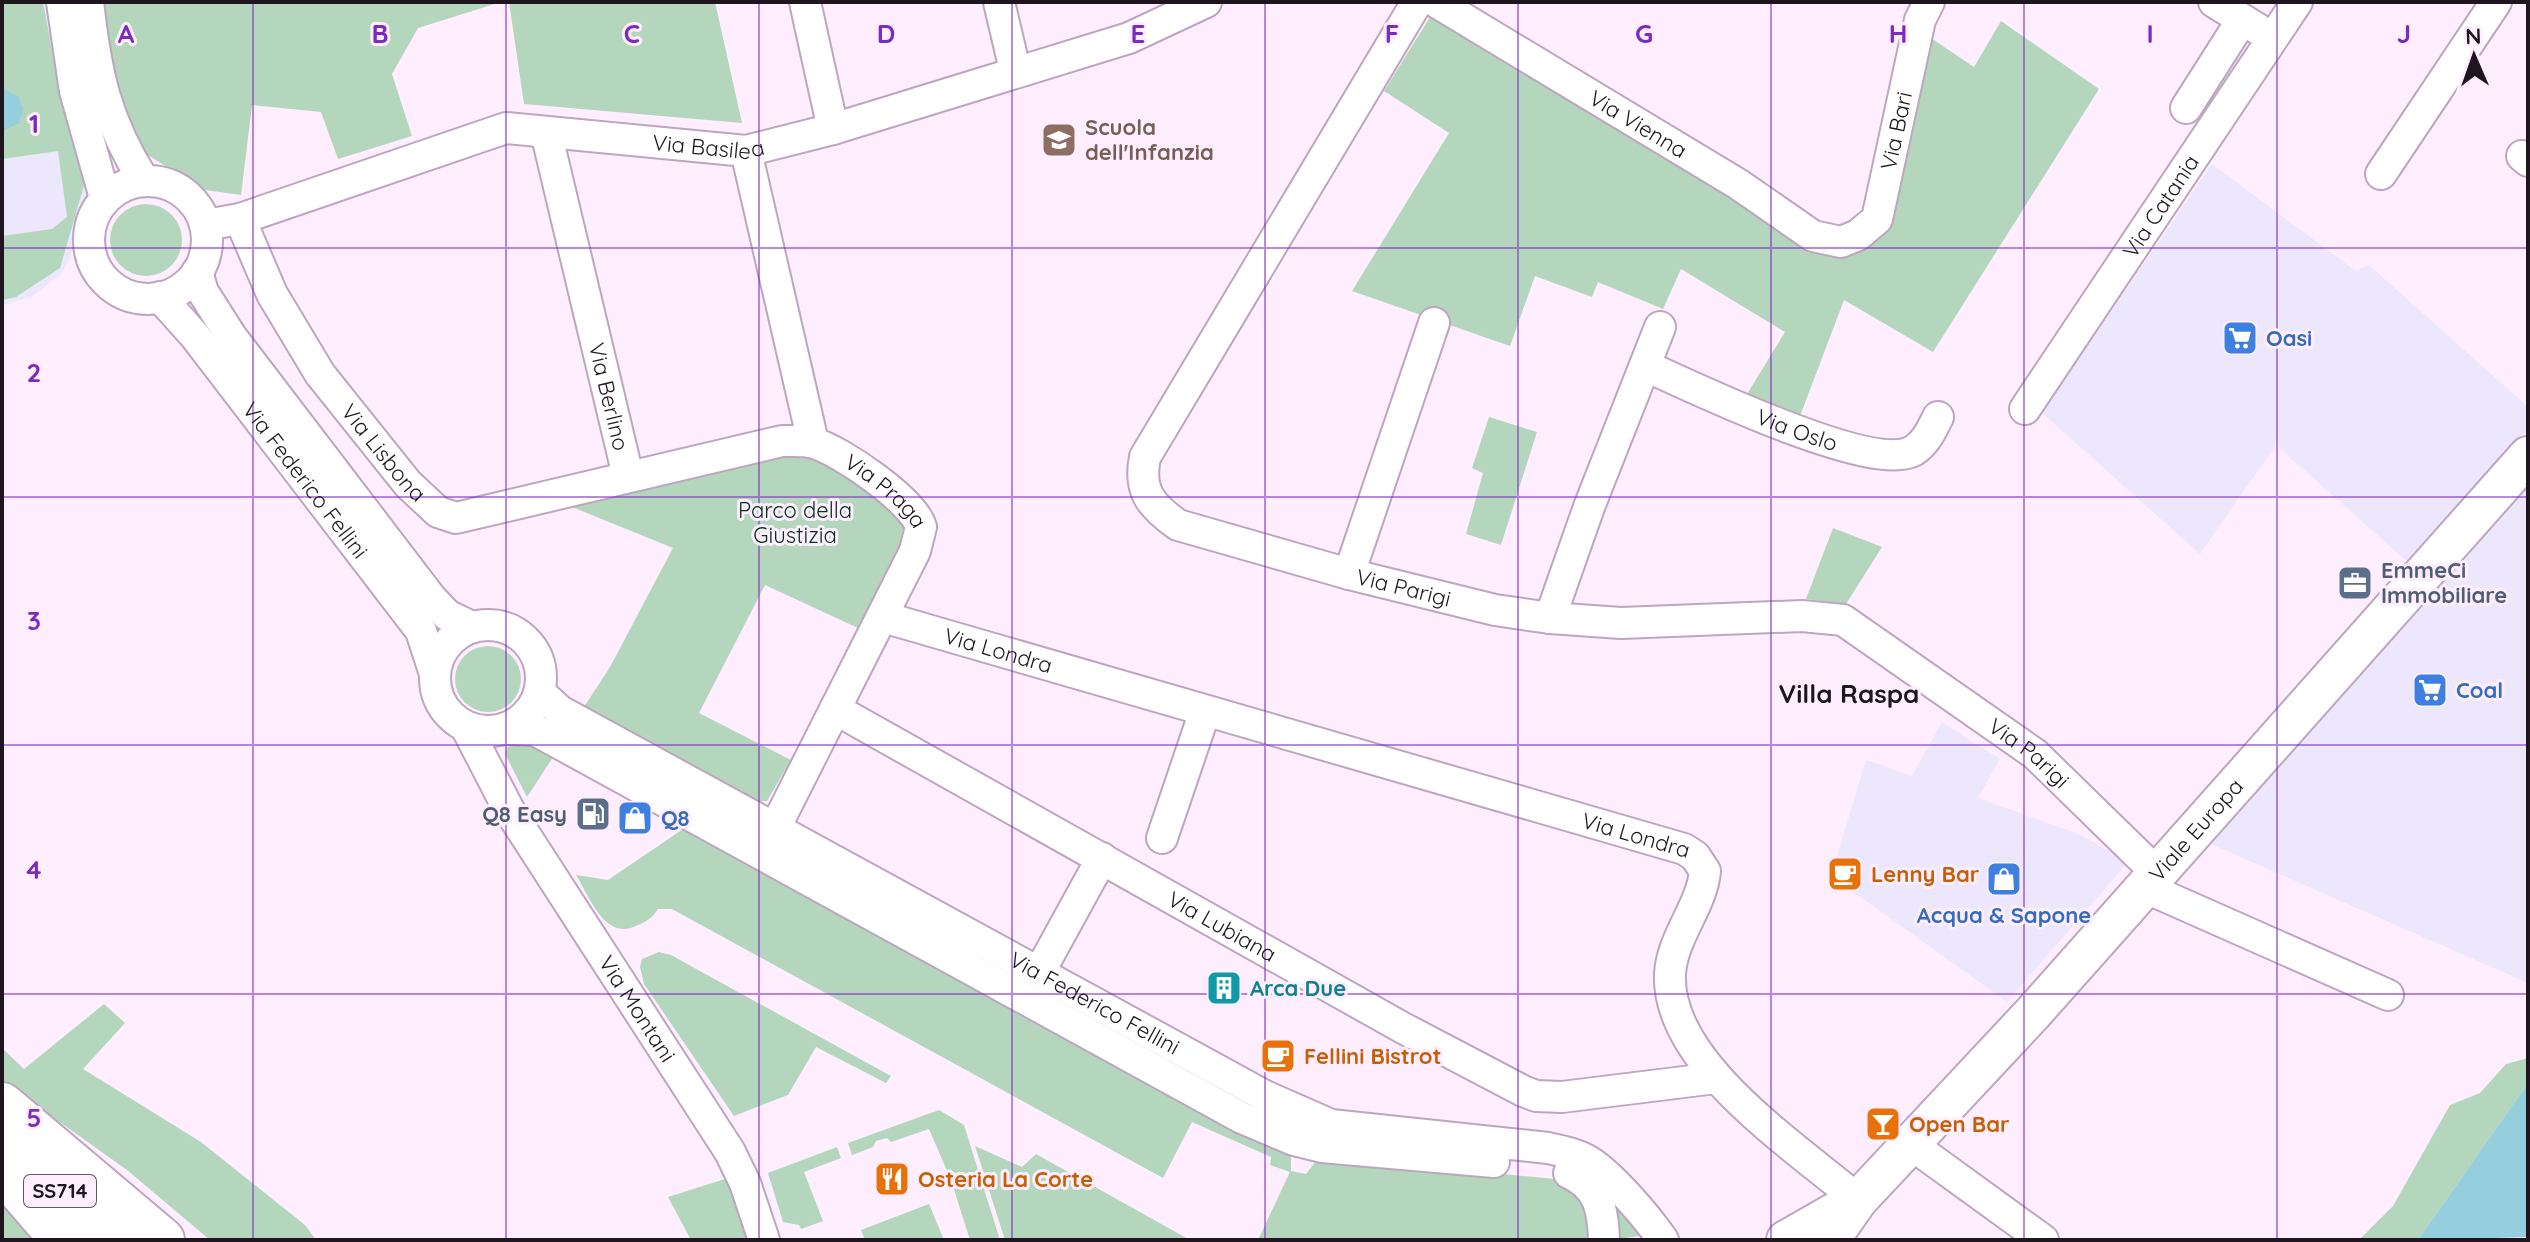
<svg xmlns="http://www.w3.org/2000/svg" width="2530" height="1242" font-family="Quicksand,sans-serif">
	<style>
		.commercial { fill: #ece7fd }
		.green { fill: #b3d6bc }
		.water { fill: #95cedc }
		.lines { fill: none; stroke-linecap: round; stroke-linejoin: round }
		.minor-casing { stroke: #bea5c0; stroke-width: 34 }
		.major-casing { stroke: #bea5c0; stroke-width: 42 }
		.highway-casing { stroke: #bea5c0; stroke-width: 48 }
		.minor { stroke: #fff; stroke-width: 30 }
		.major { stroke: #fff; stroke-width: 38 }
		.highway { stroke: #fff; stroke-width: 44 }
		.grid { fill: none; stroke: #7b2cbf; stroke-width: 2; stroke-opacity: 0.55 }
		.labels { text-anchor: middle; stroke-width: 6; stroke-linejoin: round; paint-order: stroke }
		.shield { fill: #feeeff; stroke: #615662; stroke-width: 2 }
		.shield-label { font-size: 20px; font-weight: bold; fill: #1e151f }
		.street-label { font-size: 22px; fill: #1e151f; stroke: #feeeff }
		.education-label { font-size: 22px; font-weight: bold; fill: #785e54; stroke: #feeeff; text-anchor: start }
		.shop-label { font-size: 22px; font-weight: bold; fill: #366cbe; stroke: #feeeff; text-anchor: start }
		.park-label { font-size: 22px; fill: #003317; stroke: #feeeff }
		.service-label { font-size: 22px; font-weight: bold; fill: #4e5e75; stroke: #feeeff; text-anchor: start }
		.food-label { font-size: 22px; font-weight: bold; fill: #c56008; stroke: #feeeff; text-anchor: start }
		.culture-label { font-size: 22px; font-weight: bold; fill: #0d838f; stroke: #feeeff; text-anchor: start }
		.quarter-label { font-size: 26px; font-weight: bold; fill: #1e151f; stroke: #feeeff }
		.grid-label { font-size: 26px; text-anchor: middle; font-weight: bold; fill: #7b2cbf; stroke: #feeeff; stroke-width: 6; stroke-linejoin: round; paint-order: stroke }
	</style>
	<rect width="100%" height="100%" fill="#feeeff"/>
	<g class="commercial">
		<path d="M2 2H50L91 192 69 260 61 274 31 297 2 305Z"/>
		<path d="M2212 164 2356 271 2369 265 2528 407V431L2413 567 2276 445 2200 554 2042 413Z"/>
		<path d="M2528 474V983L2204 841Z"/>
		<path d="M1942 722 2000 759 1978 798 2081 835 2128 862 2007 1002 1831 876 1866 760 1912 776Z"/>
	</g>
	<g class="green">
		<path d="M2 2H43L61 99 87 175 60 268 16 297 2 300V236L52 229 67 217 58 151 2 159Z"/>
		<path d="M101 2H501L418 28 392 74 412 136 338 159 321 112 252 105 241 195 205 190 146 154 128 121 109 67Z"/>
		<path d="M509 2H715L742 123 524 104Z"/>
		<path d="M1430 17 1722 192 1815 253 1841 256 1863 249 1922 32 1974 67 2001 21 2099 89 1933 352 1844 300 1800 416 1747 394 1785 332 1681 269 1663 309 1598 282 1592 297 1535 276 1510 346 1352 291 1449 133 1384 91Z"/>
		<circle cx="146" cy="240" r="36"/>
		<path d="M1489 417 1537 432 1501 545 1466 534 1483 473 1472 468Z"/>
		<path d="M787 452H812L875 496 909 529 894 570 858 628 765 585 699 713 791 760 767 801H755L584 707 610 667 673 548 567 505Z"/>
		<path d="M1833 528 1882 547 1846 604 1806 599Z"/>
		<circle cx="488" cy="679" r="33"/>
		<path d="M520 739 557 751 527 797 505 754 507 748Z"/>
		<path d="M686 827 1291 1150V1171L1306 1174 1319 1157 1555 1179 1557 1174 1577 1183 1595 1240H1258L1290 1172 1270 1165 1271 1157 1192 1122 1163 1178 672 909H658C653 917 648 921 638 925 605 942 591 899 576 875L608 880Z"/>
		<path d="M659 952 671 955 891 1076 886 1083 816 1047 788 1095 734 1116 644 984 640 967 642 959Z"/>
		<path d="M104 1004 125 1023 83 1069 201 1142 305 1225 316 1240H210L127 1170 2 1081V1048L24 1069Z"/>
		<path d="M2528 1058V1083L2418 1240H2359L2393 1206 2450 1105 2480 1093 2506 1064Z"/>
		<path d="M939 1110 964 1125 1000 1240H970L951 1180 929 1129 891 1142 887 1138 876 1141 873 1147 852 1155 848 1143Z"/>
		<path d="M975 1146 1022 1167 1036 1154 1190 1240H1005Z"/>
		<path d="M837 1147 841 1158 804 1172 823 1221 801 1229 799 1225 783 1222 768 1173Z"/>
		<path d="M728 1178 755 1240H691L668 1197Z"/>
		<path d="M1595 1179 1645 1235 1613 1240Z"/>
		<path d="M2 1195 43 1240H2Z"/>
		<path d="M929 1204 944 1240H865L861 1230Z"/>
	</g>
	<g class="water">
		<path d="M2 88 18 96 23 109 19 123 2 131Z"/>
		<path d="M2528 1083V1237L2418 1240Z"/>
	</g>
	<g class="lines">
		<defs>
			<g id="minor">
				<path d="M62 2 75 91 105 198"/>
				<path d="M88 2C96 73 105 119 144 181"/>
				<path d="M805 2 833 129"/>
				<path d="M999 2 1015 70"/>
				<path id="s1" d="M1417 2 1145 457C1138 491 1151 506 1178 525L1349 574 1495 610 1550 618 1621 623 1802 616 1843 620 2035 754 2157 873"/>
				<path id="s2" d="M1436 2 1738 184 1813 236 1841 242 1858 235 1877 219 1920 20 1929 2"/>
				<path d="M2214 2 2258 29"/>
				<path d="M2186 108 2242 20"/>
				<path id="s3" d="M546 132 628 476"/>
				<path d="M746 151 813 442"/>
				<path d="M2522 156 2528 161"/>
				<path d="M2381 174 2496 2"/>
				<circle cx="148" cy="240" r="59"/>
				<path id="s4" d="M240 219 272 294 320 374 408 484 438 512 456 518 782 441C792 441 804 440 814 443 841 451 914 501 921 527L915 551 776 826"/>
				<path id="s5" d="M205 225 240 219 506 128 746 151 833 129 1129 38 1206 2"/>
				<path d="M197 272 203 292 231 336 431 598 447 615 472 627"/>
				<path id="s6" d="M160 297 195 336 421 631 434 671"/>
				<path id="s7" d="M1646 366C1692 387 1871 473 1913 451 1926 443 1932 429 1938 417"/>
				<path id="s8" d="M2025 409 2297 2"/>
				<path d="M1349 574 1434 323"/>
				<path id="s9" d="M883 617 1684 849 1695 856 1705 871C1702 906 1672 937 1670 974 1666 1063 1795 1146 1858 1200"/>
				<path d="M1550 618 1589 507 1660 327"/>
				<circle cx="488" cy="678" r="53"/>
				<path id="s10" d="M540 693 560 711 1265 1096 1331 1125 1548 1148C1562 1151 1577 1154 1590 1162 1613 1177 1647 1217 1663 1240"/>
				<path id="s11" d="M835 709 1403 1028 1523 1091 1536 1096 1562 1097 1716 1078"/>
				<path id="s12" d="M466 727 509 810 730 1152 745 1183 764 1240"/>
				<path d="M506 729 535 730 1242 1118 1294 1140 1322 1147 1494 1162"/>
				<path d="M1162 838 1205 711"/>
				<path d="M2144 887 2388 995"/>
				<path d="M1040 971 1102 858"/>
				<path d="M1912 1145 2043 1240"/>
				<path d="M1569 1173C1599 1187 1603 1209 1604 1240"/>
			</g>
			<g id="major">
				<path d="M1786 1240 1851 1203"/>
				<path id="s13" d="M1830 1240 1858 1200 2033 1013 2528 456"/>
			</g>
			<g id="highway">
				<path d="M2 1105 162 1240"/>
				<path d="M2 1145 116 1240"/>
				<path d="M12 1181 63 1240"/>
			</g>
		</defs>
		<use href="#minor" class="minor-casing"/>
		<use href="#major" class="major-casing"/>
		<use href="#highway" class="highway-casing"/>
		<use href="#minor" class="minor"/>
		<use href="#major" class="major"/>
		<use href="#highway" class="highway"/>
	</g>
	<path class="grid" d="M253 2V1240M506 2V1240M759 2V1240M1012 2V1240M1265 2V1240M1518 2V1240M1771 2V1240M2024 2V1240M2277 2V1240M2 248H2528M2 497H2528M2 745H2528M2 994H2528"/>
	<defs>
		<symbol id="school-square" viewBox="-11 -11 22 22"><rect x="-9" y="-9" width="18" height="18" rx="4" fill="#8d6e63" stroke="#feeeff"/><path d="M0-5L7-2L0 1L-7-2ZM-4 1L0 2.5L4 1V4Q0 6-4 4Z" fill="#fff"/></symbol>
		<symbol id="supermarket-square" viewBox="-11 -11 22 22"><rect x="-9" y="-9" width="18" height="18" rx="4" fill="#3f7fe0" stroke="#feeeff"/><path d="M-6-5.5h2.5l.6 2H6L4.5 2H-2.5L-4.4-4H-6ZM-1.5 3.2a1.3 1.3 0 1 0 .1 0ZM3 3.2a1.3 1.3 0 1 0 .1 0Z" fill="#fff"/></symbol>
		<symbol id="office-square" viewBox="-11 -11 22 22"><rect x="-9" y="-9" width="18" height="18" rx="4" fill="#5c6f8a" stroke="#feeeff"/><path d="M-6-3h4V-5.5h4V-3h4V5H-6ZM-1-4.5V-3h2v-1.5ZM-6 0V1H6V0Z" fill="#fff"/></symbol>
		<symbol id="fuel-square" viewBox="-11 -11 22 22"><rect x="-9" y="-9" width="18" height="18" rx="4" fill="#5c6f8a" stroke="#feeeff"/><path d="M-5.5-6h7V0h2V4h1.3V-2.5L3-4.5l.8-.8L6-3V5H2.5V1h-1V6h-7ZM-4.2-4.7v3.2H.2V-4.7Z" fill="#fff"/></symbol>
		<symbol id="shop-square" viewBox="-11 -11 22 22"><rect x="-9" y="-9" width="18" height="18" rx="4" fill="#3f7fe0" stroke="#feeeff"/><path d="M-5-2.5h2.3a2.7 3.5 0 0 1 5.4 0H5L5.5 6h-11ZM-1.5-2.5h3a1.5 2.3 0 0 0-3 0Z" fill="#fff"/></symbol>
		<symbol id="cafe-square" viewBox="-11 -11 22 22"><rect x="-9" y="-9" width="18" height="18" rx="4" fill="#e8710a" stroke="#feeeff"/><path d="M-5.5-4.5H6V0H3Q3 3.5 0 3.5H-2.5Q-5.5 3.5-5.5 0ZM3-3.2v2h1.7v-2ZM-6 4.5H4V6H-6Z" fill="#fff"/></symbol>
		<symbol id="building-square" viewBox="-11 -11 22 22"><rect x="-9" y="-9" width="18" height="18" rx="4" fill="#0f9aa8" stroke="#feeeff"/><path d="M-4-6H4V6H1V3H-1V6H-4ZM-2.5-4.3h1.7v1.8h-1.7ZM.8-4.3h1.7v1.8H.8ZM-2.5-1h1.7V.8h-1.7ZM.8-1h1.7V.8H.8Z" fill="#fff"/></symbol>
		<symbol id="bar-square" viewBox="-11 -11 22 22"><rect x="-9" y="-9" width="18" height="18" rx="4" fill="#e8710a" stroke="#feeeff"/><path d="M-6-5H6L.8 .8V4.5H3.5V6h-7V4.5H-.8V.8Z" fill="#fff"/></symbol>
		<symbol id="restaurant-square" viewBox="-11 -11 22 22"><rect x="-9" y="-9" width="18" height="18" rx="4" fill="#e8710a" stroke="#feeeff"/><path d="M-5-6h1v4h1v-4h1v4h1v-4h1v5L-1.5 .5V6h-2V.5L-5-1ZM5-6V6H3V1.5H1.5Q1.5-4 5-6Z" fill="#fff"/></symbol>
	</defs>
	<g fill-rule="evenodd">
		<use href="#school-square" x="1039" y="120" width="40" height="40"/>
		<use href="#supermarket-square" x="2220" y="318" width="40" height="40"/>
		<use href="#office-square" x="2335" y="563" width="40" height="40"/>
		<use href="#supermarket-square" x="2410" y="670" width="40" height="40"/>
		<use href="#fuel-square" x="573" y="794" width="40" height="40"/>
		<use href="#shop-square" x="615" y="798" width="40" height="40"/>
		<use href="#cafe-square" x="1825" y="854" width="40" height="40"/>
		<use href="#shop-square" x="1984" y="859" width="40" height="40"/>
		<use href="#building-square" x="1204" y="968" width="40" height="40"/>
		<use href="#cafe-square" x="1258" y="1036" width="40" height="40"/>
		<use href="#bar-square" x="1863" y="1104" width="40" height="40"/>
		<use href="#restaurant-square" x="872" y="1159" width="40" height="40"/>
	</g>
	<g class="labels">
		<rect class="shield" x="24" y="1175" width="72" height="32" rx="6"/>
		<g class="shield-label">
			<text x="60" y="1198">SS714</text>
		</g>
		<g class="street-label">
			<text dy="8" stroke="none"><textPath href="#s2" startOffset="236">Via Vienna</textPath></text>
			<text dy="8" stroke="none"><textPath href="#s2" startOffset="606">Via Bari</textPath></text>
			<text dy="8" stroke="none"><textPath href="#s5" startOffset="520">Via Basilea</textPath></text>
			<text dy="8" stroke="none"><textPath href="#s8" startOffset="244">Via Catania</textPath></text>
			<text dy="8" stroke="none"><textPath href="#s3" startOffset="272">Via Berlino</textPath></text>
			<text dy="8" stroke="none"><textPath href="#s7" startOffset="164">Via Oslo</textPath></text>
			<text dy="8" stroke="none"><textPath href="#s4" startOffset="276">Via Lisbona</textPath></text>
			<text dy="8" stroke="none"><textPath href="#s6" startOffset="234">Via Federico Fellini</textPath></text>
			<text dy="8" stroke="none"><textPath href="#s4" startOffset="830">Via Praga</textPath></text>
			<text dy="8" stroke="none"><textPath href="#s1" startOffset="846">Via Parigi</textPath></text>
			<text dy="8" stroke="none"><textPath href="#s9" startOffset="120">Via Londra</textPath></text>
			<text dy="8" stroke="none"><textPath href="#s1" startOffset="1518">Via Parigi</textPath></text>
			<text dy="8" stroke="none"><textPath href="#s13" startOffset="550">Viale Europa</textPath></text>
			<text dy="8" stroke="none"><textPath href="#s9" startOffset="784">Via Londra</textPath></text>
			<text dy="8" stroke="none"><textPath href="#s11" startOffset="444">Via Lubiana</textPath></text>
			<text dy="8" stroke="none"><textPath href="#s10" startOffset="636">Via Federico Fellini</textPath></text>
			<text dy="8" stroke="none"><textPath href="#s12" startOffset="330">Via Montani</textPath></text>
		</g>
		<g class="education-label">
			<text x="1085" y="135">Scuola<tspan x="1085" dy="25">dell'Infanzia</tspan></text>
		</g>
		<g class="shop-label">
			<text x="2266" y="346">Oasi</text>
			<text x="2456" y="698">Coal</text>
			<text x="661" y="826">Q8</text>
			<text x="2004" y="923" text-anchor="middle">Acqua &amp; Sapone</text>
		</g>
		<g class="park-label">
			<text x="795" y="518">Parco della<tspan x="795" dy="25">Giustizia</tspan></text>
		</g>
		<g class="service-label">
			<text x="2381" y="578">EmmeCi<tspan x="2381" dy="25">Immobiliare</tspan></text>
			<text x="567" y="822" text-anchor="end">Q8 Easy</text>
		</g>
		<g class="food-label">
			<text x="1871" y="882">Lenny Bar</text>
			<text x="1304" y="1064">Fellini Bistrot</text>
			<text x="1909" y="1132">Open Bar</text>
			<text x="918" y="1187">Osteria La Corte</text>
		</g>
		<g class="culture-label">
			<text x="1250" y="996">Arca Due</text>
		</g>
		<g class="quarter-label">
			<text x="1849" y="703">Villa Raspa</text>
		</g>
	</g>
	<g class="grid-label">
		<text x="126" y="43">A</text>
		<text x="380" y="43">B</text>
		<text x="632" y="43">C</text>
		<text x="886" y="43">D</text>
		<text x="1138" y="43">E</text>
		<text x="1392" y="43">F</text>
		<text x="1644" y="43">G</text>
		<text x="1898" y="43">H</text>
		<text x="2150" y="43">I</text>
		<text x="2404" y="43">J</text>
		<text x="34" y="133">1</text>
		<text x="34" y="382">2</text>
		<text x="34" y="630">3</text>
		<text x="34" y="879">4</text>
		<text x="34" y="1127">5</text>
	</g>
	<rect width="2530" height="1242" fill="none" stroke="#1e151f" stroke-width="8"/>
	<g transform="translate(2474 56) rotate(358)" stroke="#feeeff" stroke-width="6" paint-order="stroke">
	<path d="M0-6L14 30L0 20L-14 30Z" fill="#1e151f"/>
	<text y="-12" font-size="22" font-weight="bold" text-anchor="middle" fill="#1e151f">N</text>
	</g>
</svg>
